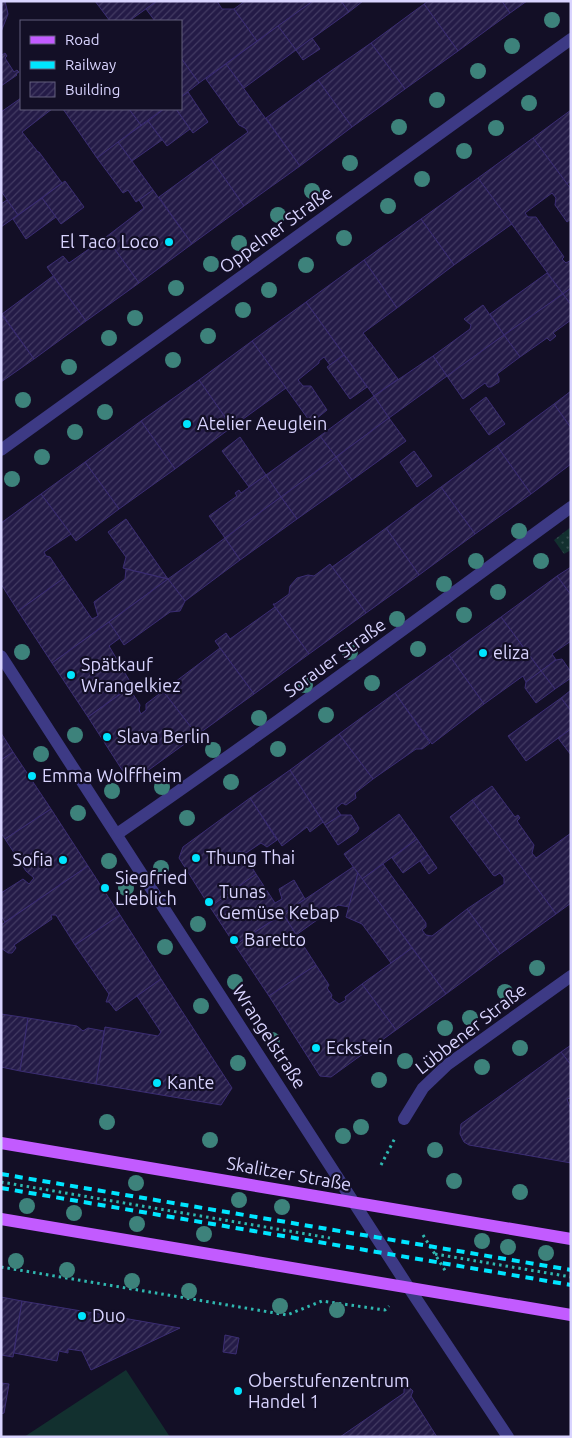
<svg xmlns="http://www.w3.org/2000/svg" width="572" height="1438" font-family="Ubuntu,sans-serif">
	<style>
		.park { fill: url(#park-dots) }
		.pitch { fill: #12302f }
		.building { fill: url(#building-hatch); stroke: #3b2d73 }
		.lines { fill: none; stroke-linecap: round; stroke-linejoin: round }
		.path { stroke: #2fb8b0; stroke-width: 3; stroke-dasharray: 2.5 4; stroke-linecap: butt }
		.minor { stroke: #3d3a85; stroke-width: 12 }
		.major { stroke: #c25bff; stroke-width: 12 }
		.rail { stroke: #00e5ff; stroke-width: 4; stroke-dasharray: 8 6; stroke-linecap: butt }
		.tree { fill: #3d827b }
		.poi-dot { fill: #00e5ff; stroke: #130f26; stroke-width: 2 }
		.labels { text-anchor: middle; stroke-width: 4.5; stroke-linejoin: round; paint-order: stroke }
		.street-label { font-size: 18px; fill: #d9d4ff; stroke: #130f26 }
		.poi-label { font-size: 18px; fill: #d9d4ff; stroke: #130f26; text-anchor: start }
	</style>
	<defs>
		<pattern id="park-dots" width="8" height="8" patternUnits="userSpaceOnUse" patternTransform="scale(1.25)"><rect width="8" height="8" fill="#12302f"/><path d="M2 2h.1M6 6h.1" fill="none" stroke="#344d4e" stroke-width="1.8" stroke-linecap="round"/></pattern>
		<pattern id="building-hatch" width="6" height="6" patternUnits="userSpaceOnUse" patternTransform="scale(1.25)"><rect width="6" height="6" fill="#241b47"/><path d="M-1 1l2-2M0 6l6-6M5 7l2-2" fill="none" stroke="#433b63"/></pattern>
	</defs>
	<rect width="100%" height="100%" fill="#130f26"/>
	<path class="park" d="M571 527V550L564 554 554 540Z"/>
	<path class="pitch" d="M126 1370 170 1437H24Z"/>
	<g class="building">
		<path d="M1 1H5L8 14 1 32Z"/>
		<path d="M95 1H157L129 21H110Z"/>
		<path d="M157 1H217L222 9H234L257 41 199 83 181 58V21H155L146 9Z"/>
		<path d="M245 1H313L257 41 234 9Z"/>
		<path d="M313 1H341L349 12 296 50 278 26Z"/>
		<path d="M341 1H363L349 12Z"/>
		<path d="M428 1H502L510 13 458 51 424 4Z"/>
		<path d="M502 1H527L510 13Z"/>
		<path d="M424 4 458 51 405 89 371 43Z"/>
		<path d="M278 26 296 50 244 88 226 64Z"/>
		<path d="M312 38 320 49 303 60 296 50Z"/>
		<path d="M371 43 405 89 352 127 318 80Z"/>
		<path d="M1 53 2 55 5 53 7 56 5 58 14 72 17 70 19 72 16 74 17 75 1 86Z"/>
		<path d="M181 58 199 83 181 97Z"/>
		<path d="M226 64 300 166 244 206 211 159 248 132 245 128 239 125 206 79Z"/>
		<path d="M318 80 352 127 300 166 266 118Z"/>
		<path d="M188 92 208 122 193 133 176 109H181V97Z"/>
		<path d="M21 98V109H52L22 132 38 152H39L62 183 18 215 1 191V112Z"/>
		<path d="M63 109H129L141 125 97 158Z"/>
		<path d="M129 109H161L162 110 141 125Z"/>
		<path d="M164 109H176L190 129 167 146 148 121Z"/>
		<path d="M571 110V181L567 184 533 138Z"/>
		<path d="M148 121 162 140 132 161 118 142Z"/>
		<path d="M533 138 571 189V219L567 222 555 205 556 198 552 193 525 213 528 217H536L564 257 562 259 566 263 571 260V288L563 294 478 178Z"/>
		<path d="M118 142 153 190 136 202 128 190 123 193 97 158Z"/>
		<path d="M211 159 244 206 192 244 159 197Z"/>
		<path d="M478 178 512 224 454 265 421 219Z"/>
		<path d="M65 181 84 207 61 224 42 198Z"/>
		<path d="M153 190 192 244 139 283 106 237 144 208 139 200Z"/>
		<path d="M42 198 56 217 26 239 13 219Z"/>
		<path d="M7 200 18 215 1 227V204Z"/>
		<path d="M421 219 454 265 397 308 364 260Z"/>
		<path d="M106 237 139 283 86 321 47 267 63 256 69 263Z"/>
		<path d="M364 260 397 308 363 333 398 379 374 396 306 302Z"/>
		<path d="M547 273 563 294 504 335 490 314Z"/>
		<path d="M53 276 86 321 34 359 2 314Z"/>
		<path d="M571 288V305L563 294Z"/>
		<path d="M563 294 571 305V320L553 333 556 336 550 341 547 338 520 357 504 335Z"/>
		<path d="M306 302 344 355 330 365 324 357 319 361V363L298 380 303 386H311L327 410 311 423 252 341Z"/>
		<path d="M483 305 504 335 447 376 433 356 470 329 471 325 464 319Z"/>
		<path d="M1 314 34 359 1 382Z"/>
		<path d="M504 335 520 357 497 374 499 378V382L491 387H488L485 383 463 399 447 376Z"/>
		<path d="M252 341 286 388 232 427 199 380Z"/>
		<path d="M344 355 367 387 350 399 327 367Z"/>
		<path d="M433 356 447 376 389 418 374 396Z"/>
		<path d="M199 380 232 427 175 469 141 421Z"/>
		<path d="M571 391V428L554 404Z"/>
		<path d="M374 396 389 418 336 457 320 436Z"/>
		<path d="M486 397 505 424 489 435 470 409Z"/>
		<path d="M554 404 571 428V464L531 494 497 446Z"/>
		<path d="M389 418 406 441 352 480 336 457Z"/>
		<path d="M141 421 175 469 119 509 85 462Z"/>
		<path d="M320 436 336 457 281 497 266 475Z"/>
		<path d="M240 437 266 475 249 487 222 451Z"/>
		<path d="M497 446 531 494 475 534 441 487Z"/>
		<path d="M414 451 432 476 417 487 400 462Z"/>
		<path d="M336 457 352 480 297 519 281 497Z"/>
		<path d="M85 462 119 509 76 541 41 494Z"/>
		<path d="M266 475 281 497 225 538 209 516 237 496 235 493 239 490 241 493Z"/>
		<path d="M441 487 475 534 419 575 386 528Z"/>
		<path d="M41 494 71 534 44 552 46 556 50 557 64 578 18 611 1 584V523Z"/>
		<path d="M281 497 297 519 240 560 225 538Z"/>
		<path d="M126 519 168 579 123 568 126 557 108 532Z"/>
		<path d="M386 528 419 575 366 613 332 567Z"/>
		<path d="M225 538 240 560 185 601 168 579Z"/>
		<path d="M330 564 366 613 309 654 273 604H275L289 594 290 586 297 578 308 575 314 576Z"/>
		<path d="M571 567V595L557 576Z"/>
		<path d="M126 569 168 579 52 663 18 611 64 578 92 619 98 616 94 602 125 579Z"/>
		<path d="M557 576 571 595V641L552 654 556 660 541 671 501 617Z"/>
		<path d="M168 579 185 601 180 611 170 612 124 645 109 622Z"/>
		<path d="M275 607 309 654 254 694 215 641 226 633 230 639Z"/>
		<path d="M501 617 541 671 526 682 523 676 484 704 449 655Z"/>
		<path d="M109 622 120 638 109 646 132 685 88 717 52 663Z"/>
		<path d="M220 648 254 694 197 735 163 691Z"/>
		<path d="M449 655 484 704 432 744 395 693Z"/>
		<path d="M562 659 571 672V678L555 689 541 671 556 660Z"/>
		<path d="M541 671 555 689 536 703 525 688 526 682Z"/>
		<path d="M129 688 140 705 139 710 141 714 146 710V704L163 691 197 735 139 777 126 776 88 717Z"/>
		<path d="M571 690V711L561 698Z"/>
		<path d="M395 693 430 743 422 749H416L373 779 339 734Z"/>
		<path d="M561 698 571 711V729L526 761 508 736Z"/>
		<path d="M571 729V755L558 738Z"/>
		<path d="M1 733 13 752 1 760Z"/>
		<path d="M339 734 373 779 355 793 356 798 346 805 342 803 336 808 341 815 325 825 290 770Z"/>
		<path d="M13 752 51 809 5 839 1 833V760Z"/>
		<path d="M290 770 323 822 310 832 307 827 282 846 250 798Z"/>
		<path d="M492 786 515 817 518 815 520 818 517 821 534 845 532 853 536 858 571 833V903L556 914 472 800Z"/>
		<path d="M250 798 277 840 267 847 261 843 246 853 239 851V854L243 862 248 861 256 874 210 907 179 858 183 847Z"/>
		<path d="M472 800 556 914 500 954 467 909 504 884V878L500 873 495 876 493 875 450 817Z"/>
		<path d="M51 809 88 866 5 922 1 916V893L23 879 29 884 34 878 26 871 5 839Z"/>
		<path d="M399 814 417 839 362 879 344 854Z"/>
		<path d="M341 815H351L359 828 357 832 338 845 325 825Z"/>
		<path d="M417 839 428 855 403 873 392 858Z"/>
		<path d="M428 855 437 868 429 874 420 861Z"/>
		<path d="M383 864 426 923V927L422 930 426 935 432 936 467 909 500 954 446 994 362 879Z"/>
		<path d="M88 866 120 915 75 945 56 915H51L52 919 14 945 16 948 12 953H8L1 948V925Z"/>
		<path d="M353 867 358 873 349 907 338 905 296 935 283 914Z"/>
		<path d="M358 873 412 948 391 963 362 924 346 917Z"/>
		<path d="M256 874 275 903 282 899 279 889 294 880 305 899 235 945 210 907Z"/>
		<path d="M283 914 316 965 269 996 235 945Z"/>
		<path d="M120 915 161 979 116 1011 109 1002H106L109 994 75 945Z"/>
		<path d="M412 948 446 994 396 1030 362 984Z"/>
		<path d="M316 965 329 985 327 988 332 995 331 998 339 1004 346 1000 345 997 362 984 396 1030 331 1077 320 1076 269 996Z"/>
		<path d="M161 979 232 1088 221 1105 96 1084 105 1027 158 1036 161 1032 137 996Z"/>
		<path d="M1 1014 28 1018 20 1071 1 1067Z"/>
		<path d="M28 1018 77 1026 83 1031 88 1028 104 1031 96 1084 20 1071Z"/>
		<path d="M571 1045V1065L561 1052Z"/>
		<path d="M561 1052 571 1065V1098L567 1099 571 1110V1163L469 1145 464 1142 460 1134 461 1124Z"/>
		<path d="M1 1297 22 1301 13 1357 1 1355Z"/>
		<path d="M22 1301 123 1318 180 1328 91 1370 82 1351 68 1349V1353L59 1351 57 1361 14 1353Z"/>
		<path d="M225 1335 239 1338 236 1354 223 1352Z"/>
		<path d="M1 1383 9 1384 4 1413 1 1414Z"/>
		<path d="M408 1387 411 1389 413 1391 411 1396 437 1437H340L404 1393V1389Z"/>
	</g>
	<g class="lines">
		<g class="path">
			<path d="M381 1165 395 1138"/>
			<path d="M1 1182 330 1238"/>
			<path d="M423 1235 446 1272"/>
			<path d="M435 1254 571 1277"/>
			<path d="M1 1267 287 1315 322 1301 385 1310 389 1306"/>
		</g>
		<g class="minor">
			<path d="M1 450 571 39"/>
			<path d="M1 656 409 1288 508 1437"/>
			<path d="M117 834C271 728 420 617 571 507"/>
			<path d="M404 1119 423 1088 447 1065 571 976"/>
		</g>
		<g class="major">
			<path d="M1 1143 571 1239"/>
			<path d="M1 1219 571 1315"/>
		</g>
		<g class="rail">
			<path d="M1 1174 571 1270"/>
			<path d="M1 1188 571 1285"/>
		</g>
	</g>
	<g class="tree">
		<circle cx="552" cy="20" r="8"/>
		<circle cx="512" cy="46" r="8"/>
		<circle cx="478" cy="71" r="8"/>
		<circle cx="437" cy="100" r="8"/>
		<circle cx="529" cy="103" r="8"/>
		<circle cx="399" cy="127" r="8"/>
		<circle cx="496" cy="128" r="8"/>
		<circle cx="464" cy="151" r="8"/>
		<circle cx="350" cy="163" r="8"/>
		<circle cx="422" cy="179" r="8"/>
		<circle cx="312" cy="191" r="8"/>
		<circle cx="388" cy="206" r="8"/>
		<circle cx="278" cy="215" r="8"/>
		<circle cx="344" cy="238" r="8"/>
		<circle cx="239" cy="243" r="8"/>
		<circle cx="211" cy="264" r="8"/>
		<circle cx="306" cy="265" r="8"/>
		<circle cx="176" cy="288" r="8"/>
		<circle cx="269" cy="290" r="8"/>
		<circle cx="243" cy="310" r="8"/>
		<circle cx="135" cy="318" r="8"/>
		<circle cx="208" cy="336" r="8"/>
		<circle cx="109" cy="338" r="8"/>
		<circle cx="173" cy="360" r="8"/>
		<circle cx="69" cy="367" r="8"/>
		<circle cx="23" cy="400" r="8"/>
		<circle cx="105" cy="412" r="8"/>
		<circle cx="75" cy="432" r="8"/>
		<circle cx="42" cy="457" r="8"/>
		<circle cx="12" cy="479" r="8"/>
		<circle cx="519" cy="531" r="8"/>
		<circle cx="476" cy="561" r="8"/>
		<circle cx="541" cy="561" r="8"/>
		<circle cx="444" cy="584" r="8"/>
		<circle cx="498" cy="592" r="8"/>
		<circle cx="464" cy="615" r="8"/>
		<circle cx="397" cy="619" r="8"/>
		<circle cx="418" cy="649" r="8"/>
		<circle cx="22" cy="652" r="8"/>
		<circle cx="350" cy="652" r="8"/>
		<circle cx="372" cy="683" r="8"/>
		<circle cx="305" cy="685" r="8"/>
		<circle cx="326" cy="715" r="8"/>
		<circle cx="259" cy="718" r="8"/>
		<circle cx="75" cy="735" r="8"/>
		<circle cx="278" cy="749" r="8"/>
		<circle cx="213" cy="750" r="8"/>
		<circle cx="41" cy="754" r="8"/>
		<circle cx="231" cy="782" r="8"/>
		<circle cx="162" cy="787" r="8"/>
		<circle cx="112" cy="791" r="8"/>
		<circle cx="78" cy="813" r="8"/>
		<circle cx="187" cy="818" r="8"/>
		<circle cx="109" cy="861" r="8"/>
		<circle cx="161" cy="868" r="8"/>
		<circle cx="126" cy="888" r="8"/>
		<circle cx="198" cy="924" r="8"/>
		<circle cx="165" cy="947" r="8"/>
		<circle cx="537" cy="968" r="8"/>
		<circle cx="235" cy="982" r="8"/>
		<circle cx="505" cy="992" r="8"/>
		<circle cx="201" cy="1006" r="8"/>
		<circle cx="470" cy="1018" r="8"/>
		<circle cx="445" cy="1028" r="8"/>
		<circle cx="272" cy="1040" r="8"/>
		<circle cx="520" cy="1048" r="8"/>
		<circle cx="405" cy="1061" r="8"/>
		<circle cx="238" cy="1063" r="8"/>
		<circle cx="482" cy="1067" r="8"/>
		<circle cx="379" cy="1080" r="8"/>
		<circle cx="107" cy="1122" r="8"/>
		<circle cx="361" cy="1127" r="8"/>
		<circle cx="343" cy="1136" r="8"/>
		<circle cx="210" cy="1140" r="8"/>
		<circle cx="435" cy="1150" r="8"/>
		<circle cx="454" cy="1181" r="8"/>
		<circle cx="136" cy="1183" r="8"/>
		<circle cx="520" cy="1192" r="8"/>
		<circle cx="239" cy="1200" r="8"/>
		<circle cx="27" cy="1206" r="8"/>
		<circle cx="282" cy="1207" r="8"/>
		<circle cx="74" cy="1213" r="8"/>
		<circle cx="137" cy="1224" r="8"/>
		<circle cx="204" cy="1234" r="8"/>
		<circle cx="482" cy="1241" r="8"/>
		<circle cx="508" cy="1247" r="8"/>
		<circle cx="546" cy="1253" r="8"/>
		<circle cx="16" cy="1261" r="8"/>
		<circle cx="67" cy="1270" r="8"/>
		<circle cx="132" cy="1281" r="8"/>
		<circle cx="189" cy="1291" r="8"/>
		<circle cx="280" cy="1306" r="8"/>
		<circle cx="337" cy="1310" r="8"/>
	</g>
	<g class="poi-dot">
		<circle cx="169" cy="242" r="5"/>
		<circle cx="187" cy="424" r="5"/>
		<circle cx="483" cy="653" r="5"/>
		<circle cx="71" cy="675" r="5"/>
		<circle cx="107" cy="737" r="5"/>
		<circle cx="32" cy="776" r="5"/>
		<circle cx="196" cy="858" r="5"/>
		<circle cx="63" cy="860" r="5"/>
		<circle cx="105" cy="888" r="5"/>
		<circle cx="209" cy="902" r="5"/>
		<circle cx="234" cy="940" r="5"/>
		<circle cx="316" cy="1048" r="5"/>
		<circle cx="157" cy="1083" r="5"/>
		<circle cx="82" cy="1316" r="5"/>
		<circle cx="238" cy="1391" r="5"/>
	</g>
	<g class="labels">
		<g class="street-label">
			<text transform="translate(276 230) rotate(-36)" y="6">Oppelner Straße</text>
			<text transform="translate(335 658) rotate(-36)" y="6">Sorauer Straße</text>
			<text transform="translate(471 1029) rotate(-38)" y="6">Lübbener Straße</text>
			<text transform="translate(269 1037) rotate(57)" y="6">Wrangelstraße</text>
			<text transform="translate(289 1174) rotate(10)" y="6">Skalitzer Straße</text>
		</g>
		<g class="poi-label">
			<text x="159" y="248" text-anchor="end">El Taco Loco</text>
			<text x="197" y="430">Atelier Aeuglein</text>
			<text x="493" y="659">eliza</text>
			<text x="81" y="671">Spätkauf<tspan x="81" dy="21">Wrangelkiez</tspan></text>
			<text x="117" y="743">Slava Berlin</text>
			<text x="42" y="782">Emma Wolffheim</text>
			<text x="206" y="864">Thung Thai</text>
			<text x="53" y="866" text-anchor="end">Sofia</text>
			<text x="115" y="884">Siegfried<tspan x="115" dy="21">Lieblich</tspan></text>
			<text x="219" y="898">Tunas<tspan x="219" dy="21">Gemüse Kebap</tspan></text>
			<text x="244" y="946">Baretto</text>
			<text x="326" y="1054">Eckstein</text>
			<text x="167" y="1089">Kante</text>
			<text x="92" y="1322">Duo</text>
			<text x="248" y="1387">Oberstufenzentrum<tspan x="248" dy="21">Handel 1</tspan></text>
		</g>
	</g>
	<rect width="572" height="1438" fill="none" stroke="#d9d4ff" stroke-width="5"/>
	<rect x="20" y="20" width="162" height="90" fill="#130f26" stroke="#625e7d"/>
	<rect x="30" y="36" width="25" height="8" fill="#c25bff" stroke="#625e7d"/>
	<text x="65" y="45" font-size="15" fill="#d9d4ff">Road</text>
	<rect x="30" y="61" width="25" height="8" fill="#00e5ff" stroke="#625e7d"/>
	<text x="65" y="70" font-size="15" fill="#d9d4ff">Railway</text>
	<rect x="30" y="82" width="25" height="15" fill="url(#building-hatch)" stroke="#625e7d"/>
	<text x="65" y="95" font-size="15" fill="#d9d4ff">Building</text>
</svg>
